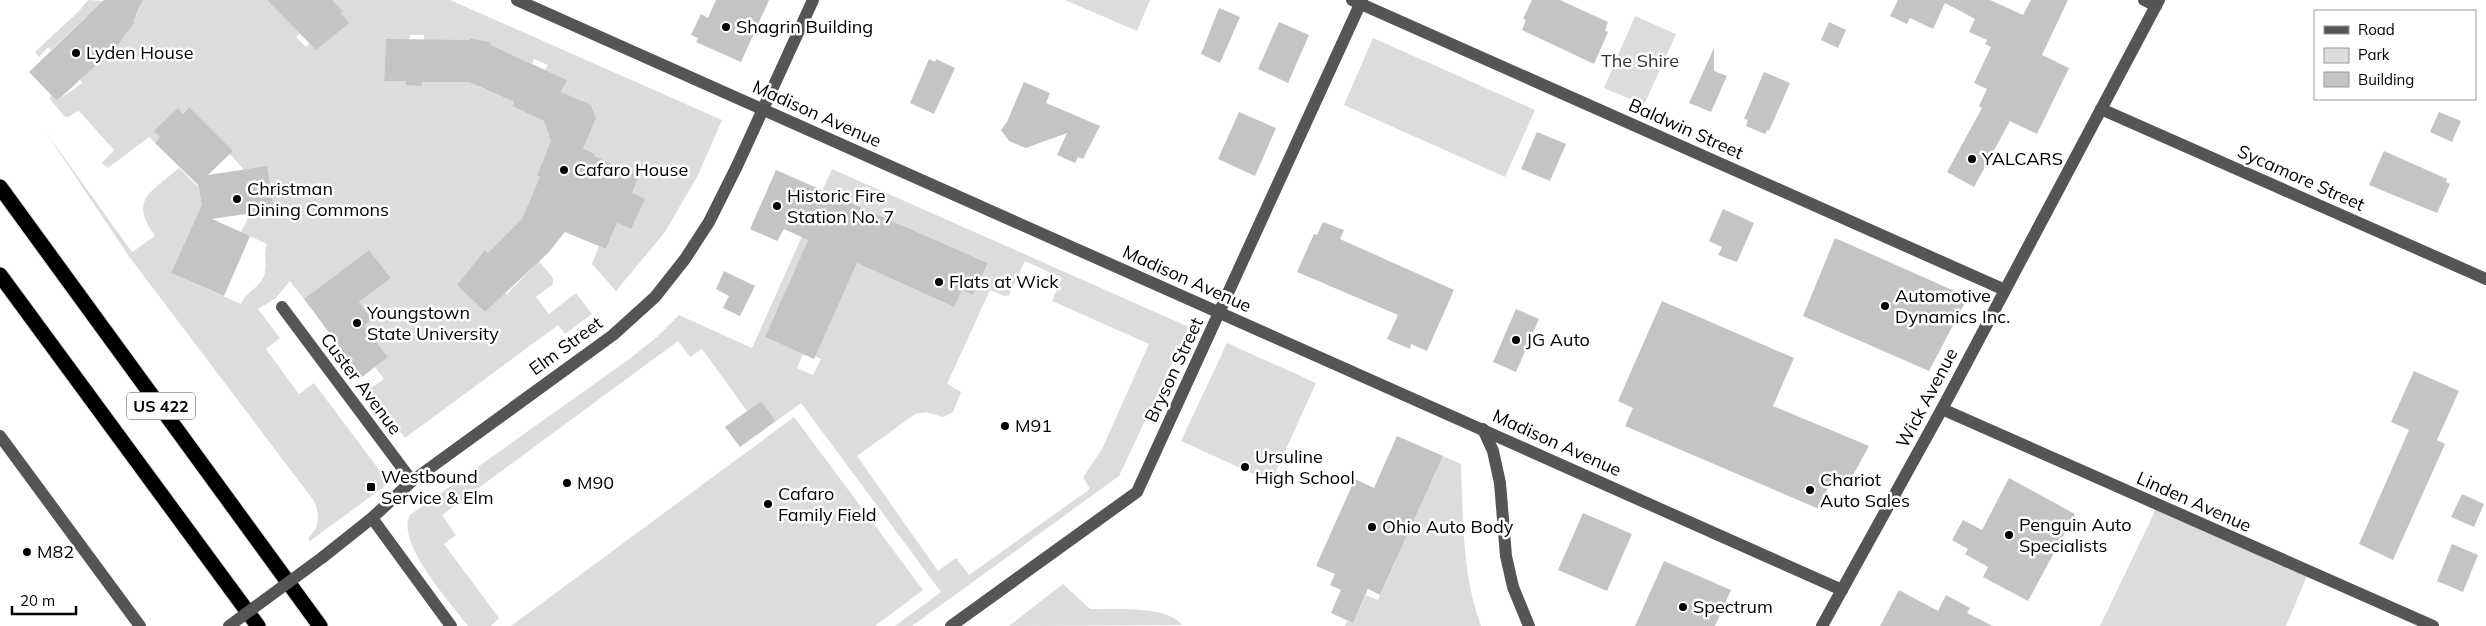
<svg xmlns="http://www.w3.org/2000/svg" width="2486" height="626" font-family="Mulish,sans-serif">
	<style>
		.green { fill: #dcdcdc; fill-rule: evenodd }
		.building { fill: #c4c4c4 }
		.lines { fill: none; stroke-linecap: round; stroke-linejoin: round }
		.highway-casing { stroke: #dbdbdb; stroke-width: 17 }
		.minor { stroke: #555; stroke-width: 12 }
		.highway { stroke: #000; stroke-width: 15 }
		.minor-bridge { stroke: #555; stroke-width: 12 }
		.poi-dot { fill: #000; stroke: #fff; stroke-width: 2 }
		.labels { text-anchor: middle; stroke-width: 5; stroke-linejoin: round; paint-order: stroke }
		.shield { fill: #fff; stroke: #4c4c4c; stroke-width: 1 }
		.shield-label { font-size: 16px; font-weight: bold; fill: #000 }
		.poi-label { font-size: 18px; fill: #000; stroke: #fff; text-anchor: start }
		.park-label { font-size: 18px; fill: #333; stroke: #fff }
		.street-label { font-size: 18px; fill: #000; stroke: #fff }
	</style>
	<rect width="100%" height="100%" fill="#fff"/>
	<g class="green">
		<path d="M88 0 103 1 90 19 87 16 51 50 48 47 39 57 35 52 78 12Z"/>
		<path d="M143 0H267L300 33 296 37 306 47 343 11 334 2 328 0H450L722 120 698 175 665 232 616 291 592 264 599 246 606 249 617 223 631 229 584 178 595 154 580 146 596 118 592 107 585 108V103L573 97 560 95 566 80 545 70 548 65 534 59 532 64 489 46 491 42 469 38 468 43 424 40V35H410L409 40 386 39 384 81H406L407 85H421L422 82H458L459 79 477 83V86L514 102 512 106 525 112 528 108 558 132 537 176 540 177 529 213 488 253 485 251 457 285 485 312 505 292 507 294 539 261 553 278V284L536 297 549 314 576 293 592 314 565 334 558 325 405 438 368 390 384 379 375 367 388 357 364 326 373 320 359 302 391 278 369 250 304 299 290 281 276 298 258 309 280 338 266 349 299 394 314 383 389 483 310 541 308 538C320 528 320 514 314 501L128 255 45 131 132 252 155 236C128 199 152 192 179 168L198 187 204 212 171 273 241 304C246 292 259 288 264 276 268 264 263 255 267 244L241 232 250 214 244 170 189 107 155 143 149 137 108 168 102 163 114 150 79 111 68 117 64 116 50 99 51 94 57 101 82 83 80 80 122 40 135 22 130 18 132 15 136 16Z"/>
		<path d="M1065 0H1150L1137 31Z"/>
		<path d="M1635 16 1676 34 1644 105 1604 88Z"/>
		<path d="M1373 38 1535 110 1505 177 1344 105Z"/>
		<path d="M832 169 1189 327 1119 476 912 626H895L941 592 801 403 776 421 761 401 747 411 702 349 690 357 678 341 442 515 456 535 444 544 499 618 491 626H468C451 603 395 542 410 515L628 360 657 337 679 315 752 348ZM829 193 988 263 973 295 962 290 954 307 857 263 815 356 821 359 813 375 797 368 803 354 765 337ZM1025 261 1062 278 1052 301 1149 344 1102 449 1084 476V479L1090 489 969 575 956 558 938 571 857 456 915 414 926 412 943 417 953 412 961 392 947 384 990 290 1004 296 1009 295Z"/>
		<path d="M1227 343 1316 383 1271 482 1181 441Z"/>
		<path d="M794 417 923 590 875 626H511Z"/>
		<path d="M1443 456 1461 464C1463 517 1462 576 1481 626H1345L1347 621 1353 623 1366 595 1378 600Z"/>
		<path d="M2158 505 2309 571 2286 626H2100Z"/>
		<path d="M1063 584 1090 609C1114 610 1167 605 1182 625L1009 626Z"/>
	</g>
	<g class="building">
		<path d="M104 0H143L133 21 135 22 118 45 57 101 29 72Z"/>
		<path d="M267 0H332L343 11 341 14 349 23 316 50Z"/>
		<path d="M716 0H769L741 62 696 42 698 38 691 35 701 14 708 18Z"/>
		<path d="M1532 0H1560L1608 22 1605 31 1608 32 1594 64 1522 30 1526 20 1523 19Z"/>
		<path d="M1898 0H1990L2023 15 2031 0H2068L2042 55 2069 68 2037 134 2010 121 1974 187 1947 172 1982 108 1979 106 1987 89 1974 83 1991 47 1985 44 1987 40 1969 32 1975 19 1945 3 1933 29 1910 18 1907 24 1890 16Z"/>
		<path d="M1219 8 1240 17 1220 63 1201 54Z"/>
		<path d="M1279 22 1309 35 1288 83 1258 69Z"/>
		<path d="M1829 22 1846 30 1838 48 1821 40Z"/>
		<path d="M469 38 491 42 490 45 567 80 561 92 591 105 596 118 583 148 595 154 594 156 639 176 632 193 645 199 631 229 617 223 606 249 565 232 548 253 485 312 457 285 485 250 488 253 522 219 540 177 537 176 551 141 544 121 512 106 514 102 469 82H422V86L406 85V81H384L386 39 469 40Z"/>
		<path d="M1714 48V71L1727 76 1711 112 1689 103Z"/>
		<path d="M929 59 935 62 936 59 955 68 934 114 910 103Z"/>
		<path d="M1764 72 1790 83 1769 131 1767 130 1765 134 1746 126 1748 120 1744 119Z"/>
		<path d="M1024 82 1050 93 1046 103 1100 126 1083 159 1078 157 1075 163 1057 155 1067 133 1026 148 1009 141 1001 130 1007 122Z"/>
		<path d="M189 107 233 151 208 175 267 166 274 210 212 219 250 236 224 296 171 273 202 205 198 185 155 143 160 137 154 131 178 108 183 114Z"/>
		<path d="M1239 112 1276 128 1255 176 1218 159Z"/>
		<path d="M2439 112 2461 121 2452 142 2430 132Z"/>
		<path d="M1537 132 1566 144 1550 181 1521 169Z"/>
		<path d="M2384 151 2447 179 2446 182 2450 184 2437 213 2369 185Z"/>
		<path d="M776 170 988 263 973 295 962 290 954 307 857 263 814 359 765 337 808 240 784 229 777 241 750 229Z"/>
		<path d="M1723 209 1754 223 1737 262 1718 255 1722 247 1709 241Z"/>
		<path d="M1323 222 1344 230 1340 239 1454 290 1427 351 1411 344 1410 349 1387 339 1398 315 1297 272 1314 234 1317 235Z"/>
		<path d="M1835 238 1968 297 1929 371 1803 316Z"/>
		<path d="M369 250 391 278 359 302 373 320 364 326 388 357 362 377 304 299Z"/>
		<path d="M724 271 755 286 740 316 723 308 729 296 716 289Z"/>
		<path d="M1662 301 1794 358 1773 406 1869 446 1846 488 1831 481 1819 509 1625 426 1633 408 1618 401Z"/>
		<path d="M1516 309 1539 319 1516 372 1493 362Z"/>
		<path d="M2414 371 2459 391 2437 440 2445 444 2393 560 2359 544 2409 430 2391 422Z"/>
		<path d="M761 401 776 421 740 447 725 427Z"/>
		<path d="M1397 436 1443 456 1380 595 1368 589 1353 623 1331 613 1341 590 1330 585 1335 574 1316 566 1355 479 1374 488Z"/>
		<path d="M2009 478 2075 514 2028 601 1983 577 1988 567 1965 554 1968 549 1952 540 1963 520 1982 530Z"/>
		<path d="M2462 494 2484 504 2474 527 2451 517Z"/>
		<path d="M1583 513 1632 534 1607 591 1558 570Z"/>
		<path d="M2452 544 2478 555 2463 592 2437 581Z"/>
		<path d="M1664 561 1731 590 1715 626H1635Z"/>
		<path d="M1899 590 1938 611 1946 595 1970 608 1967 613 1993 626H1880Z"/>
	</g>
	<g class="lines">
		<defs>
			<g id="highway">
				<path d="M0 187 320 626"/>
				<path d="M0 275 258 626"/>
			</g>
		</defs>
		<use href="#highway" class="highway-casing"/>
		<g class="minor">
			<path d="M517 0 1842 590"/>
			<path d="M1352 0 2005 290"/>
			<path d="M2144 0 2156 6"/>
			<path d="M2101 109 2486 279"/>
			<path d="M282 307 412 481"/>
			<path d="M1942 409 2433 626"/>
			<path d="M1483 429 1493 451 1500 483 1506 556 1513 587 1529 626"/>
			<path d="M0 436 140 626"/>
			<path d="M372 518 451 626"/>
			<path d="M323 557 372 518 412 481 613 335 655 297 685 259 709 222 737 166 813 0"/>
			<path d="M951 626 1137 492 1362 0"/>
			<path d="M1822 626 1942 409 2159 0"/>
		</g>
		<use href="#highway" class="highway"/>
		<path class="minor-bridge" d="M229 626 323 557"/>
	</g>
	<g class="poi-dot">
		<circle cx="726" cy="27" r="5"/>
		<circle cx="76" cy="53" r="5"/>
		<circle cx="1972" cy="159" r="5"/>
		<circle cx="564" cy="170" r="5"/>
		<circle cx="237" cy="199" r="5"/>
		<circle cx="777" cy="206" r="5"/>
		<circle cx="939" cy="282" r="5"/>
		<circle cx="1885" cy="306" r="5"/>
		<circle cx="357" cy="323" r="5"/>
		<circle cx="1516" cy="340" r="5"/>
		<circle cx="1005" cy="426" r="5"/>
		<circle cx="1245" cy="467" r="5"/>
		<circle cx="567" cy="483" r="5"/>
		<rect x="366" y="482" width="10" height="10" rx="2.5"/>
		<circle cx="1810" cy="490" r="5"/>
		<circle cx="768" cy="504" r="5"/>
		<circle cx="1372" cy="527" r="5"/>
		<circle cx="2009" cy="535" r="5"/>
		<circle cx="27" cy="552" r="5"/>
		<circle cx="1683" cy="607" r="5"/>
	</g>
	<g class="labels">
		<rect class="shield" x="127" y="392.5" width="68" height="27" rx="4"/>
		<g class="shield-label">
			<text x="161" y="412">US 422</text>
		</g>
		<g class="poi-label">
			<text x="736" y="33">Shagrin Building</text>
			<text x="86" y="59">Lyden House</text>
			<text x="1982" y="165">YALCARS</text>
			<text x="574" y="176">Cafaro House</text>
			<text x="247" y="195">Christman<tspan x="247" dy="21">Dining Commons</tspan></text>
			<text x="787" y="202">Historic Fire<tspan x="787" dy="21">Station No. 7</tspan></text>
			<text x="949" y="288">Flats at Wick</text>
			<text x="1895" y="302">Automotive<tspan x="1895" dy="21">Dynamics Inc.</tspan></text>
			<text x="367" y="319">Youngstown<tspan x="367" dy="21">State University</tspan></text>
			<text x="1526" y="346">JG Auto</text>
			<text x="1015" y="432">M91</text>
			<text x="1255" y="463">Ursuline<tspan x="1255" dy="21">High School</tspan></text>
			<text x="381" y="483">Westbound<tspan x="381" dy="21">Service &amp; Elm</tspan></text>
			<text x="1820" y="486">Chariot<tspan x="1820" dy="21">Auto Sales</tspan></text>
			<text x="577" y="489">M90</text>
			<text x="778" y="500">Cafaro<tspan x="778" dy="21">Family Field</tspan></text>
			<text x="2019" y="531">Penguin Auto<tspan x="2019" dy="21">Specialists</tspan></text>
			<text x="1382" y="533">Ohio Auto Body</text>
			<text x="37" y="558">M82</text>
			<text x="1693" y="613">Spectrum</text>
		</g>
		<g class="park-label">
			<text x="1640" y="67">The Shire</text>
		</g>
		<g class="street-label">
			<text transform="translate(817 114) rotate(24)" y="6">Madison Avenue</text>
			<text transform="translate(1686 129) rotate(24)" y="6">Baldwin Street</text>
			<text transform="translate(2301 178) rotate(24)" y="6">Sycamore Street</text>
			<text transform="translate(1187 279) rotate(24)" y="6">Madison Avenue</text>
			<text transform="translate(566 346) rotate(-36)" y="6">Elm Street</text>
			<text transform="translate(1174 370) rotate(-65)" y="6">Bryson Street</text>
			<text transform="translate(361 384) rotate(53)" y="6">Custer Avenue</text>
			<text transform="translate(1927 398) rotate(-62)" y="6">Wick Avenue</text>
			<text transform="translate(1557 443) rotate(24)" y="6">Madison Avenue</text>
			<text transform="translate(2194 502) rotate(24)" y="6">Linden Avenue</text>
		</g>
	</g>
	<rect x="2314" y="10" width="162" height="90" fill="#ffffff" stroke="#999999"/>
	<rect x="2324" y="26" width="25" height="8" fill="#555555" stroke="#999999"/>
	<text x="2358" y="35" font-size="15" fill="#000000">Road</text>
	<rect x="2324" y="48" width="25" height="15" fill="#dcdcdc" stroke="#999999"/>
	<text x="2358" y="60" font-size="15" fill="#000000">Park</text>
	<rect x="2324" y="72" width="25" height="15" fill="#c4c4c4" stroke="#999999"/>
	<text x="2358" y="85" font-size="15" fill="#000000">Building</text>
	<path d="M12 606v8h64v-8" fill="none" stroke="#000000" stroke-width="2.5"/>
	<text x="20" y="606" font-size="15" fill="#000000" stroke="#ffffff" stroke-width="4" paint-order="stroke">20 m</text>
</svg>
